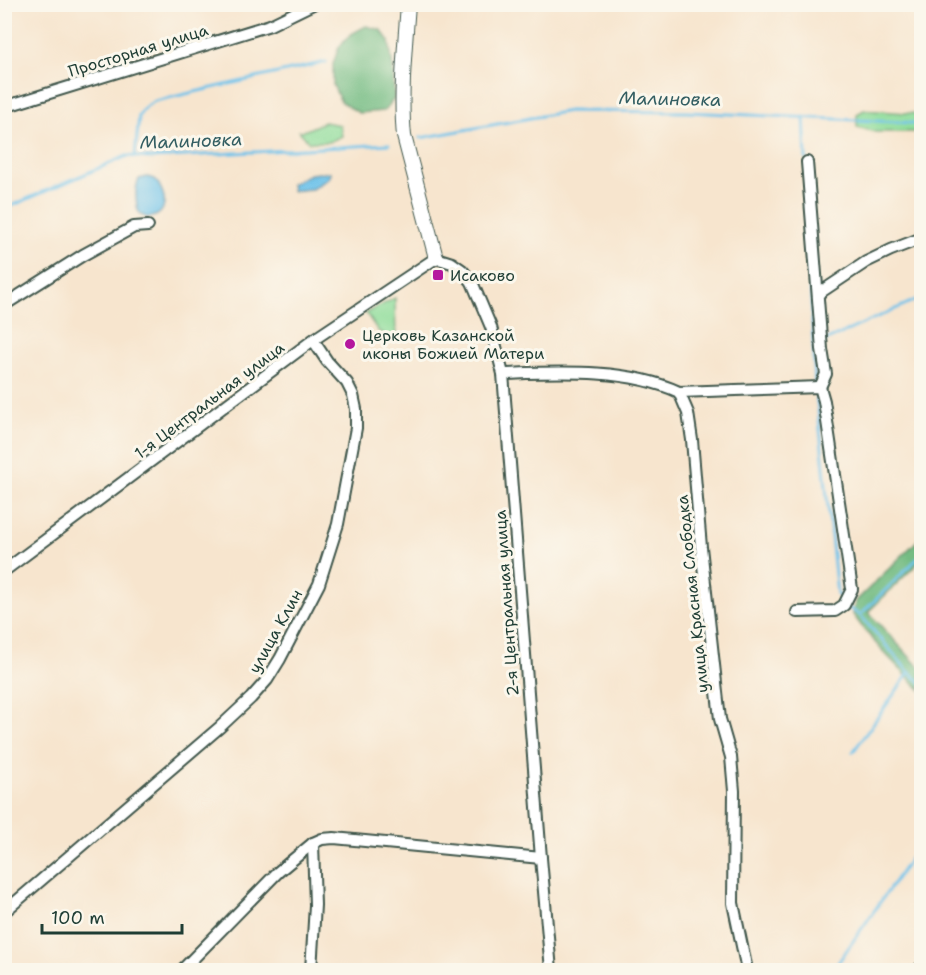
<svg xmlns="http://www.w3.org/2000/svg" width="926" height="975" font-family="'Shantell Sans',sans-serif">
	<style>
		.green { fill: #90dd9b; stroke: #588d68; stroke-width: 1.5 }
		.forest { fill: #74bc83; stroke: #4a7c5c; stroke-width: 1.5 }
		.water { fill: #6ec2ea; stroke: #46808f; stroke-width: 1.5 }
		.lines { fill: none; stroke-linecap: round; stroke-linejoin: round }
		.stream { stroke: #6ec2ea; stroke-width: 3 }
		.minor-casing { stroke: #3f564b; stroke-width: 14 }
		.tertiary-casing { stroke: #3f564b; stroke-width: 16 }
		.minor { stroke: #fff; stroke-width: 10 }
		.tertiary { stroke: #fff; stroke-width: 14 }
		.poi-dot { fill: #b5179e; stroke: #fbf7ec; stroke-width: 2 }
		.labels { text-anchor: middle; stroke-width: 6; stroke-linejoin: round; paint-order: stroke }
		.street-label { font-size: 16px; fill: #1f3d34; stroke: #fbf7ec }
		.poi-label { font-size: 16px; fill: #1f3d34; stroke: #fbf7ec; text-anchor: start }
		.water-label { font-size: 18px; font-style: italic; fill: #335e62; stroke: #fbf7ec }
	</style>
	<rect width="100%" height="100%" fill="#fbf7ec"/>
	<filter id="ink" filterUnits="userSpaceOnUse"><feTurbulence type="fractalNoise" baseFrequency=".0167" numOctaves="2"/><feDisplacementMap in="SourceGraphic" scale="12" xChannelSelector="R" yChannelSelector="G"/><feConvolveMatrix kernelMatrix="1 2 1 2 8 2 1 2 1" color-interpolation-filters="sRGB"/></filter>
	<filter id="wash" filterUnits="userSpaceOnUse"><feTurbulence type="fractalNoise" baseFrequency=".008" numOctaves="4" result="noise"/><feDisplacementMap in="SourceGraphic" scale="24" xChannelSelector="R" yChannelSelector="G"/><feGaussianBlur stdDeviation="1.35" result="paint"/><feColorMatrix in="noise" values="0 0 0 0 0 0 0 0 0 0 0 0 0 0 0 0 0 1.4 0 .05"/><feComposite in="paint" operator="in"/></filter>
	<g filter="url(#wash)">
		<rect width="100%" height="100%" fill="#f7e5ce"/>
		<g class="green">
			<path d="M864 110 921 114V132H875L857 127V114Z"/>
			<path d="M324 122 340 125 342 136 329 142H309L299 131 306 130Z"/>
			<path d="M395 298 396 341 378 331 366 313Z"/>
		</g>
		<g class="forest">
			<path d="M366 26 381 30 389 41 393 68 394 99 384 111 359 113 341 102 333 85V64L339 47 351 34Z"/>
			<path d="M921 537V560L868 612 921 669V690C897 666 871 641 852 613L856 601Z"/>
		</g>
		<g class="water">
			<path d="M330 172 329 178 312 189 292 191 291 184 310 174Z"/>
			<path d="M147 177 155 179C160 185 166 197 164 205 162 217 145 222 139 212 136 208 137 202 136 198 136 190 136 186 139 179Z"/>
		</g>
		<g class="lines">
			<g class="stream">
				<path d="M804 117 806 159"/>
				<path d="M420 138 569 111 688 112 899 122 922 124"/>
				<path d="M135 156 139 116 145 107 155 101 326 62"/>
				<path d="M4 209 127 156 151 158 389 144"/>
				<path d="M809 255 815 384"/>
				<path d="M825 341 922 297"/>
				<path d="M816 390 837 594 850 609 860 615 909 672 922 683"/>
				<path d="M860 615 922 554"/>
				<path d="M853 752 909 673"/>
				<path d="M833 970 922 842"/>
			</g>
		</g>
	</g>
	<g filter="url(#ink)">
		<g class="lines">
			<defs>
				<g id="minor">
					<path d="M4 107 270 25 313 4"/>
					<path d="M807 162 822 349 826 374 820 387"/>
					<path d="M818 294 866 262 891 250 922 238"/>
					<path d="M4 305 83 255 134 227 148 226"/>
					<path d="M503 374C560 372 626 368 679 392L688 413 692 440 701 547 720 719 731 757 734 791 733 903 747 970"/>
					<path d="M679 392 820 387 824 401 852 589 844 605 835 611 797 612"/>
					<path d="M4 571 313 340 436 258 452 263 462 270 472 282 491 327 503 374 541 858 551 970"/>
					<path d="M4 912 220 727 251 698 267 680 280 659 319 584 338 524 356 428V409L353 395 347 383 327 361 313 340"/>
					<path d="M182 970 278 872 313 843 322 839 334 838 541 858"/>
					<path d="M311 970 315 905 313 843"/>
					<path d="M918 970 922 966"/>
				</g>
				<path id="tertiary" d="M408 4C405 46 400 95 404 136L436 258"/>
			</defs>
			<use href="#minor" class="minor-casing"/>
			<use href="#tertiary" class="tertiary-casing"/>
			<use href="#minor" class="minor"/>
			<use href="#tertiary" class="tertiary"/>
		</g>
	</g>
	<g class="poi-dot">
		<rect x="432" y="269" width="12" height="12" rx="3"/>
		<circle cx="350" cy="344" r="6"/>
	</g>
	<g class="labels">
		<g class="street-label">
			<text transform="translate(138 50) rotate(-17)" y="6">Просторная улица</text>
			<text transform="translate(209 400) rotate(-37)" y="6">1-я Центральная улица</text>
			<text transform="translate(692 594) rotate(-96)" y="6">улица Красная Слободка</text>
			<text transform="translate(506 603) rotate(-94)" y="6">2-я Центральная улица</text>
			<text transform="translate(275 631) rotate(-61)" y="6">улица Клин</text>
		</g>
		<g class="poi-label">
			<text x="450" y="281">Исаково</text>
			<text x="362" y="341">Церковь Казанской<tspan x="362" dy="18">иконы Божией Матери</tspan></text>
		</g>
		<g class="water-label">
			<text transform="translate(670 99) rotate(1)" y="6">Малиновка</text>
			<text transform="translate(191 141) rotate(-2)" y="6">Малиновка</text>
		</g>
	</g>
	<rect width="926" height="975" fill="none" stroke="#fbf7ec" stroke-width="24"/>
	<path d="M42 924v9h140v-9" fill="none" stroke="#1f3d34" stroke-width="3"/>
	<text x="51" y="924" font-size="18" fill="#1f3d34" stroke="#fbf7ec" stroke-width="4.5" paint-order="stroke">100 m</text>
</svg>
